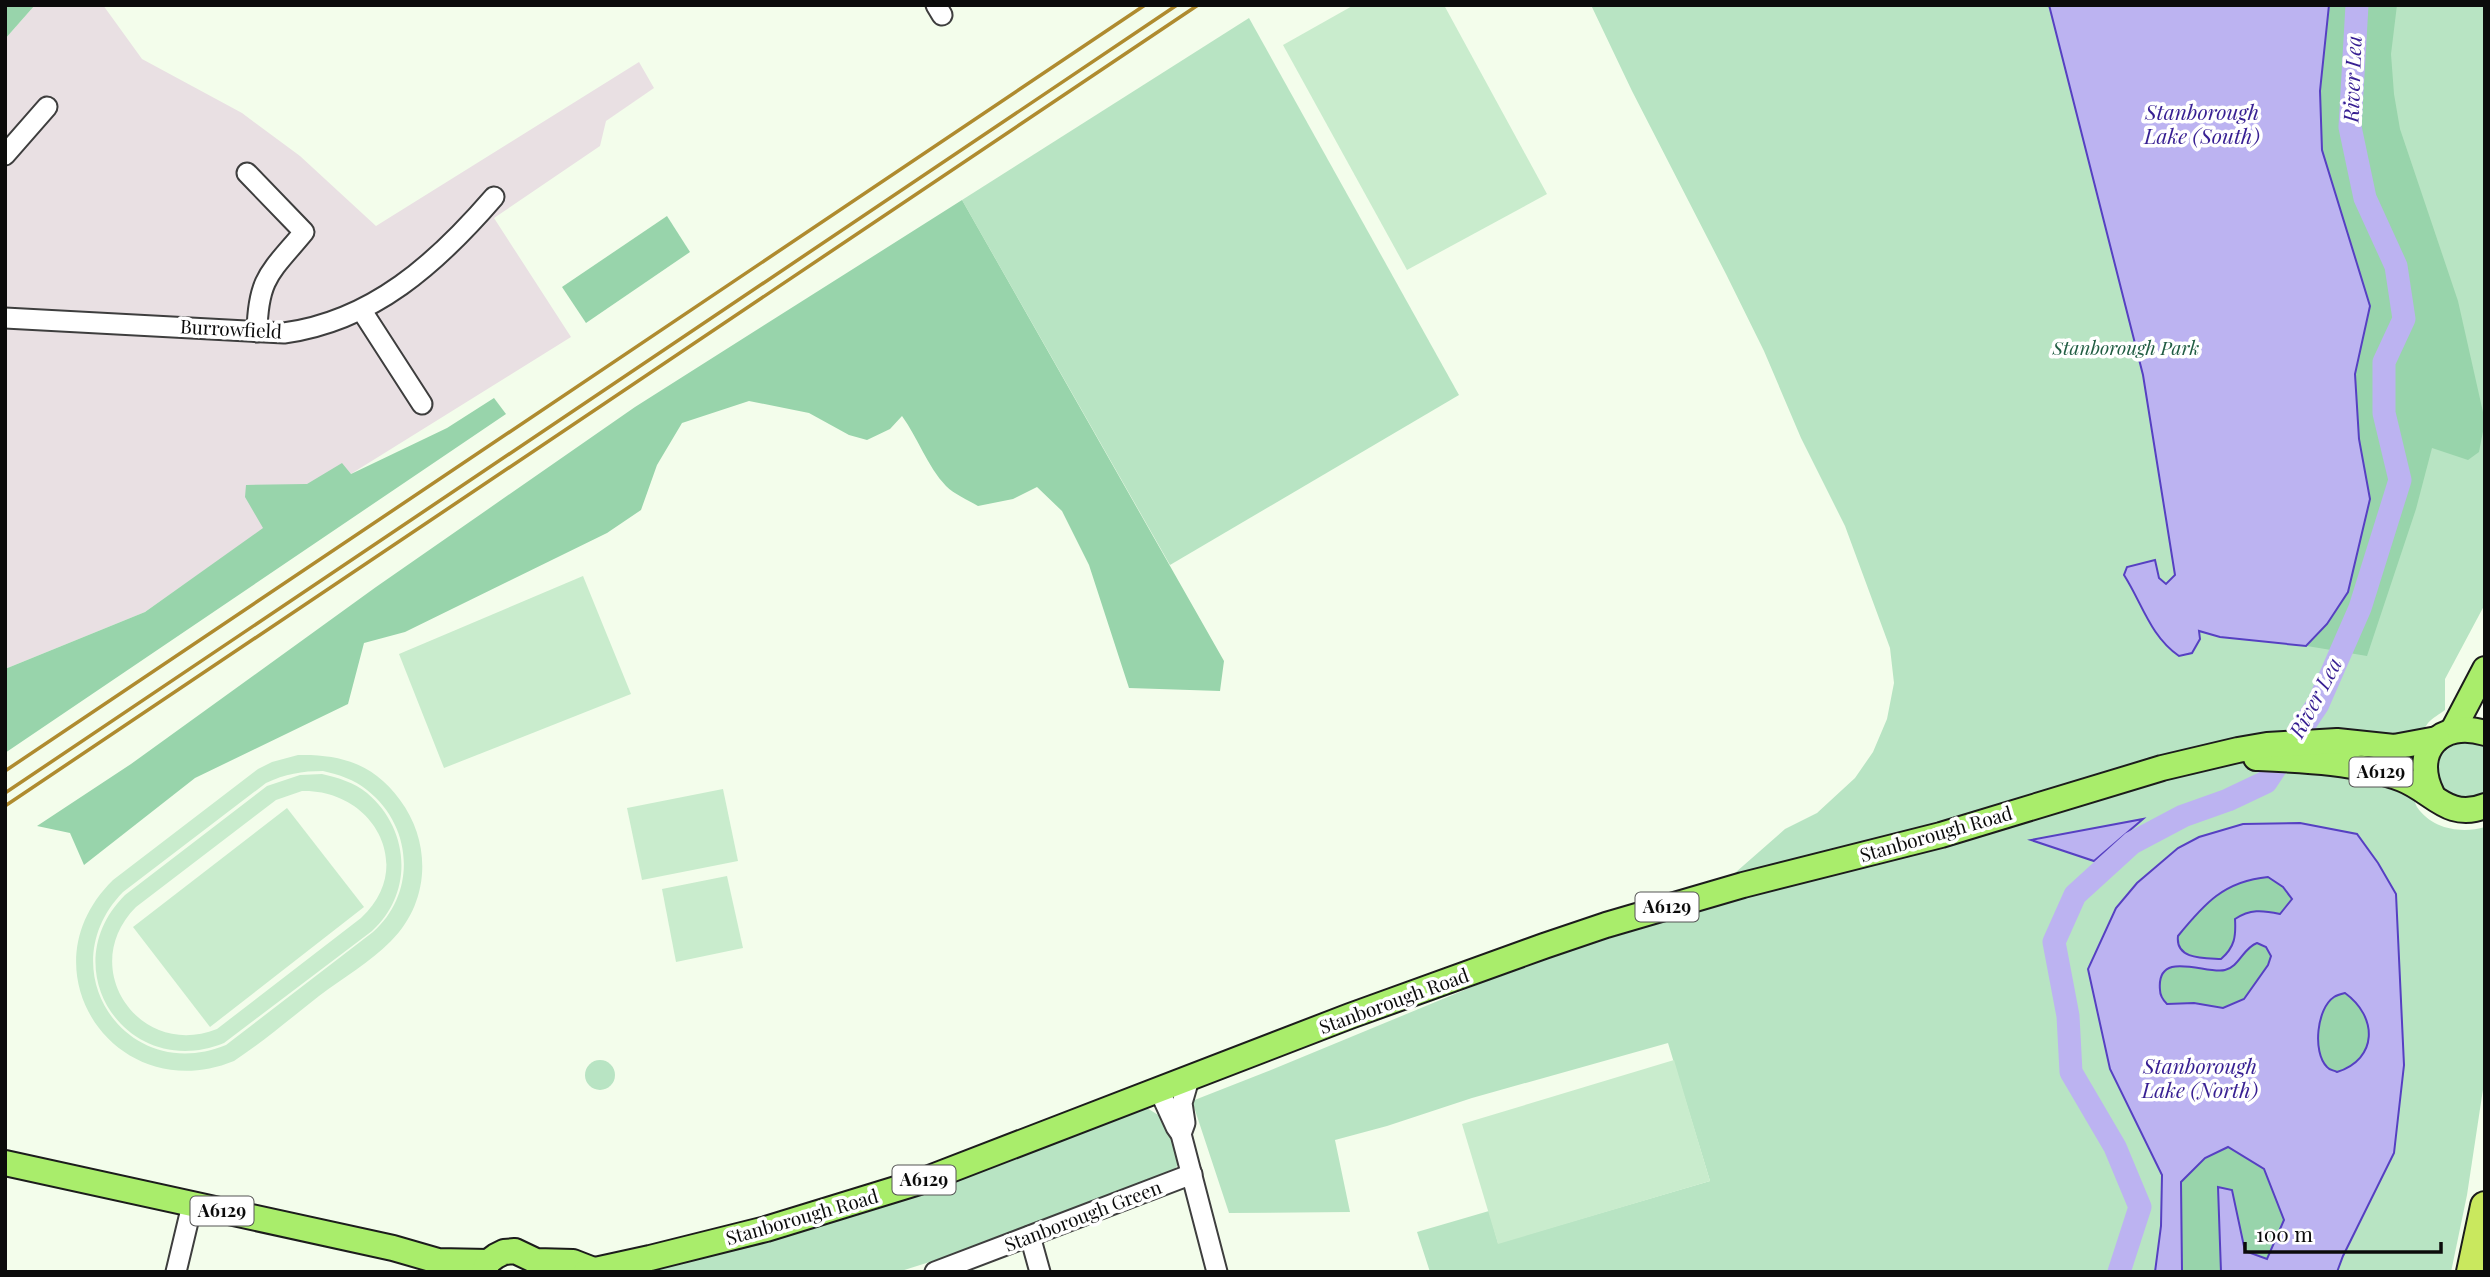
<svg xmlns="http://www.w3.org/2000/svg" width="2490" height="1277" font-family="'Playfair Display',serif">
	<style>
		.industrial { fill: #e9e0e3 }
		.green { fill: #b8e4c3 }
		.forest { fill: #98d4ab }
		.pitch { fill: #c9eccd; fill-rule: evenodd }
		.water { fill: #bcb3f1; stroke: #5640c2; stroke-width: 2; fill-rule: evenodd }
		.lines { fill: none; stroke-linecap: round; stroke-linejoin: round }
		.river { stroke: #bcb3f1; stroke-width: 23 }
		.minor-casing { stroke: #3e3e3e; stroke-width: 23 }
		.major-casing { stroke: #1c1c1c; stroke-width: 28 }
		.highway-casing { stroke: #1c1c1c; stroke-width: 32 }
		.minor { stroke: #fff; stroke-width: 19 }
		.major { stroke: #a9ed6b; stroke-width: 24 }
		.highway { stroke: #c9e85e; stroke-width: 28 }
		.rail { stroke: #af8b2f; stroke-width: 3.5 }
		.labels { text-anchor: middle; stroke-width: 7; stroke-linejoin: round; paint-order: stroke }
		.shield { fill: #fff; stroke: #545454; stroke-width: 2 }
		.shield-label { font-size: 18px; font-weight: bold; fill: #0b0b0b }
		.street-label { font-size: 19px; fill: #0b0b0b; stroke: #fff }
		.park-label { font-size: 19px; font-style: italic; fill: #215d43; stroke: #fff }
		.water-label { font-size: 21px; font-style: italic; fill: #371f92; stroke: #fff }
	</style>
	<rect width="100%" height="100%" fill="#f3fdeb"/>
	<path class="industrial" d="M35 5H103L142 59 242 113 300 156 376 226 639 62 654 88 606 121 600 146 494 218 571 337 264 528 145 612 5 669V39Z"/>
	<g class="green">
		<path d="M1591 5H2485V604L2445 679V710C2440 714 2432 718 2428 723 2416 738 2407 790 2417 807 2432 829 2461 834 2485 827V1076L2467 1195 2451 1272H1430L1417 1232 1489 1211 1498 1243 1710 1181 1668 1043 1472 1098 1387 1126 1335 1140 1350 1212 1229 1213 1192 1101 1271 1070 1600 934 1695 908 1785 829 1817 813 1855 778 1873 752 1887 719 1894 683 1890 648 1845 526 1801 438 1764 351 1726 274 1632 91Z"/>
		<path d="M1249 18 1459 395 1170 565 962 200Z"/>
		<path d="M2458 740 2479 743 2485 746V792C2472 801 2447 801 2440 785 2437 779 2436 770 2435 763L2443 748Z"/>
		<circle cx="600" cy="1075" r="15"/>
		<path d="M1147 1108 1163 1118 1178 1153 1179 1163 1170 1176 1031 1230 898 1272H645L794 1227Z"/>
	</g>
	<g class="forest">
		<path d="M5 5H35L5 39Z"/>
		<path d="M2329 5H2397L2391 54 2394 94 2400 129 2458 301 2485 421 2479 452 2468 460 2432 448 2416 509 2367 656 2307 646 2327 624 2370 499 2359 439 2355 373 2370 306 2322 150 2320 91Z"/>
		<path d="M962 200 1224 661 1220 691 1129 688 1089 565 1062 511 1037 487 1013 499 978 506C968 500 954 494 946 486 927 466 918 438 902 416L890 429 867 440 849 435 809 413 749 401 682 423 657 465 641 510 607 533 405 632 364 643 348 704 195 778 84 865 70 833 37 826 131 764 376 587 635 407Z"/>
		<path d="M667 216 690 252 586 323 562 287Z"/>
		<path d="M494 398 506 414 5 753V669L145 612 263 528 245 497 246 485 307 484 342 463 351 474 447 428Z"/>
		<path d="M2268 877 2283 887 2292 899 2280 914C2263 910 2250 909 2235 919 2236 936 2235 947 2221 959 2205 958 2175 960 2178 936 2204 904 2224 881 2268 877Z"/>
		<path d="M2257 943 2266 947 2271 956 2268 965 2244 999 2223 1008 2194 1003 2167 1004C2161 998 2159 992 2160 984 2164 956 2200 967 2218 971L2239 959 2250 946Z"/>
		<path d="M2345 993C2378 1017 2378 1059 2337 1072 2333 1070 2329 1070 2327 1067 2312 1052 2317 1008 2334 997 2337 995 2341 994 2345 993Z"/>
		<path d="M2228 1147 2264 1169 2284 1220 2267 1259 2245 1250 2232 1191 2218 1187 2221 1272H2182L2181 1182 2205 1158Z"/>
	</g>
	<g class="pitch">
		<path d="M1354 5H1444L1547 194 1407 270 1283 45Z"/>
		<path d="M583 576 631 694 444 768 399 654Z"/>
		<path d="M298 755C341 754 374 764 400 800 432 843 430 902 391 941 370 962 343 978 319 996 291 1018 264 1041 234 1061 116 1109 21 970 113 880L258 769 272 762ZM323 771C339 775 354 779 367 790 413 826 417 893 373 932L226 1045C126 1086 48 969 123 892L266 783C285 774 302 771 323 771Z"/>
		<path d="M322 774C338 778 354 782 367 793 410 829 414 893 372 931L224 1043C128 1082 51 969 125 895L267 786 300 775ZM302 791C373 789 417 867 361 918L217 1029C139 1060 76 967 136 907L276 800Z"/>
		<path d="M723 789 738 861 642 880 627 808Z"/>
		<path d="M287 808 364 907 210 1027 133 927Z"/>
		<path d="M727 876 743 948 676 962 662 889Z"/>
		<path d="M1674 1060 1710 1181 1498 1244 1462 1124Z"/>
	</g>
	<g class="water">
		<path d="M2049 5H2329L2320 91 2322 150 2370 306 2355 374 2359 439 2370 499 2348 592 2327 624 2306 646 2220 637 2199 631 2200 639 2192 653 2179 656C2150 636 2142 603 2124 575L2127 567 2155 560 2159 578 2166 584 2175 575 2143 375Z"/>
		<path d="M2143 819 2094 861 2031 840Z"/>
		<path d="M2300 823 2357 834 2378 863 2396 894 2404 1065 2394 1153 2343 1256 2337 1272H2221L2218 1187 2232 1190 2245 1251 2267 1259 2284 1220 2264 1169 2228 1147 2205 1158 2181 1182 2182 1272H2155L2161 1226 2162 1175 2110 1069 2088 969 2116 908 2137 883 2178 848 2199 837 2243 824ZM2268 877 2283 887 2292 899 2280 914C2262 910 2250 909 2235 919 2236 936 2235 947 2221 959 2205 958 2175 960 2178 936 2204 904 2224 881 2268 877ZM2257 943 2266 947 2271 956 2268 965 2244 999 2223 1008 2194 1003 2167 1004C2163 1000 2160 996 2160 990 2156 948 2207 975 2225 970 2239 967 2243 948 2257 943ZM2345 993C2378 1017 2378 1059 2337 1072 2333 1070 2329 1070 2327 1067 2312 1052 2317 1008 2334 997 2337 995 2341 994 2345 993Z"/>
	</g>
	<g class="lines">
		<path class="river" d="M2119 1272 2140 1207 2115 1147 2071 1072 2068 1016 2054 942 2075 895 2132 843 2183 816 2228 800 2266 782 2318 704 2360 608 2400 480 2384 413V362L2404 319 2396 266 2365 198 2350 127 2357 5"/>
		<defs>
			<g id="minor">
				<path d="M936 5 942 15"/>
				<path d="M5 155 47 107"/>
				<path d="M247 173 304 232C271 272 258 277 257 332"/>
				<path d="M362 311 422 404"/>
				<path d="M5 318 284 333C373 321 437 263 494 197"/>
				<path d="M1159 1090 1176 1127 1181 1134 1217 1272"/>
				<path d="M1181 1134 1185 1123 1182 1103 1189 1079"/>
				<path d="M1030 1236 1040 1272"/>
				<path d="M176 1272 192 1205"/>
				<path d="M935 1272 1192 1174"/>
			</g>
			<g id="major">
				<path d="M2453 730 2485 669"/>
				<path d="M2256 758C2303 760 2358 762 2402 779 2433 791 2448 821 2485 806"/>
				<path d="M2432 794C2411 752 2440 719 2485 733"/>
				<path d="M5 1163 393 1248 438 1261 488 1262"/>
				<path d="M484 1272 488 1262 496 1256 504 1252 515 1251 536 1261 573 1262 591 1269"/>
				<path d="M586 1272 650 1258 766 1229 919 1182 1350 1016 1544 946 1606 925 1743 885 1941 835 2162 768 2238 750 2267 745 2337 741 2394 747 2437 739"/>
			</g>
			<path id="highway" d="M2471 1272 2485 1206"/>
		</defs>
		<use href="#minor" class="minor-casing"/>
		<use href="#major" class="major-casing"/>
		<use href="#highway" class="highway-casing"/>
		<use href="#minor" class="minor"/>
		<use href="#major" class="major"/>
		<use href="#highway" class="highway"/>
		<g class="rail">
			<path d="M5 771 1145 5"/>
			<path d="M5 793 1177 5"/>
			<path d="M5 806 1198 5"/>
		</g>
	</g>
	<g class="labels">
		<g class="shield">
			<rect x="2349.5" y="757.5" width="63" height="29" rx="5"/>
			<rect x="1635.5" y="892.5" width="63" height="29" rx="5"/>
			<rect x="892.5" y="1165.5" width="63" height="29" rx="5"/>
			<rect x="190.5" y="1196.5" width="63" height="29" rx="5"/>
		</g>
		<g class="shield-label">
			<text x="2381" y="778">A6129</text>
			<text x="1667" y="913">A6129</text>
			<text x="924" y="1186">A6129</text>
			<text x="222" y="1217">A6129</text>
		</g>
		<g class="street-label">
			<text transform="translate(231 329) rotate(3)" y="7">Burrowfield</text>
			<text transform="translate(1936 834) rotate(-16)" y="7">Stanborough Road</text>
			<text transform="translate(1394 1001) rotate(-20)" y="7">Stanborough Road</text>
			<text transform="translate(1083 1216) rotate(-21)" y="7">Stanborough Green</text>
			<text transform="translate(802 1217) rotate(-16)" y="7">Stanborough Road</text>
		</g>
		<g class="park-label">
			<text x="2126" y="355">Stanborough Park</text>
		</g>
		<g class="water-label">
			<text transform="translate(2353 79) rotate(-88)" y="7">River Lea</text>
			<text x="2202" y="120">Stanborough<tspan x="2202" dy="24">Lake (South)</tspan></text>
			<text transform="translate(2316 698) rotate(-62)" y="7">River Lea</text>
			<text x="2200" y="1074">Stanborough<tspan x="2200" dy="24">Lake (North)</tspan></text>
		</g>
	</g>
	<rect width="2490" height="1277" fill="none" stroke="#0b0b0b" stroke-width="14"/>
	<path d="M2245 1242v10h196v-10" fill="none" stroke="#0b0b0b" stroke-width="3.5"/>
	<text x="2256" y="1242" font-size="21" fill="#0b0b0b" stroke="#ffffff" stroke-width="5" paint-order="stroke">100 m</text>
</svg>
